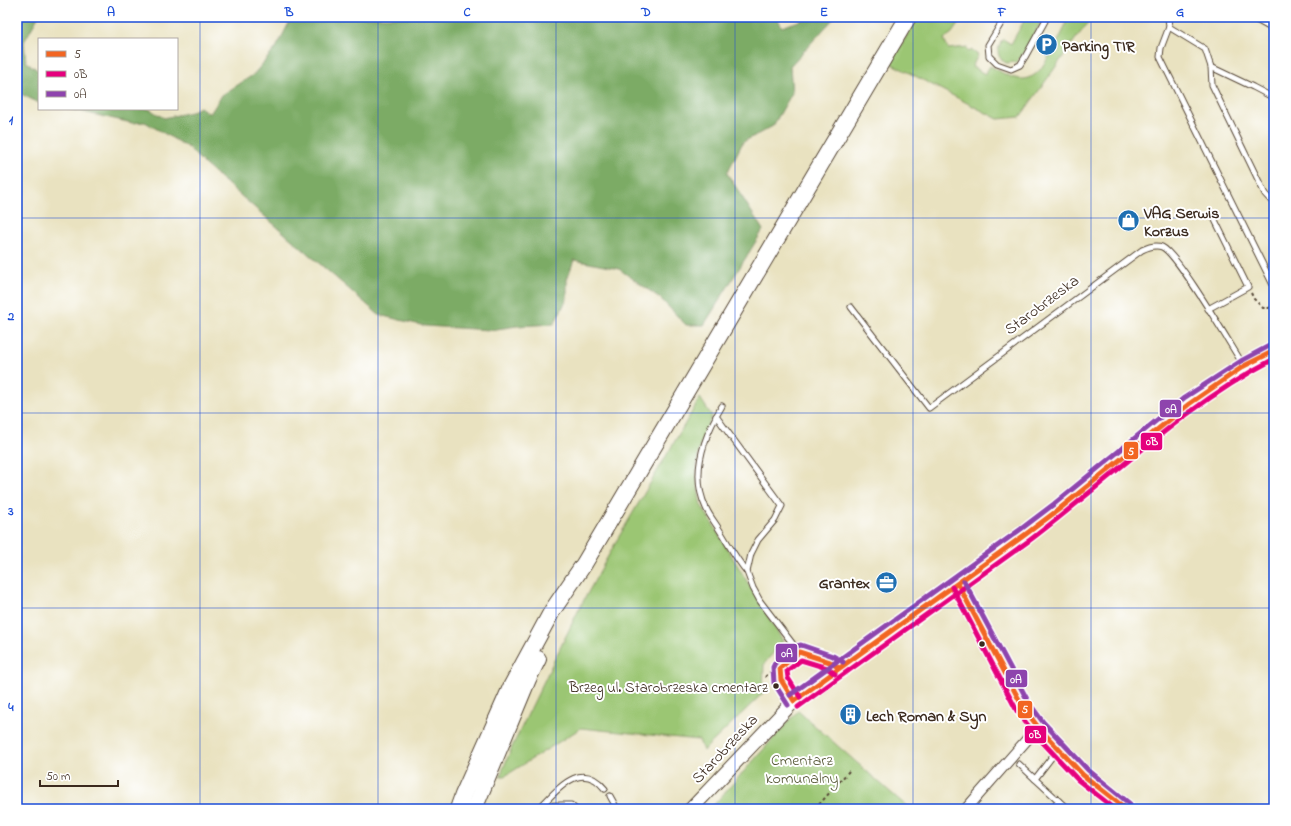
<svg xmlns="http://www.w3.org/2000/svg" width="1291" height="826" font-family="'Indie Flower',sans-serif">
	<style>
		.green { fill: #9bc673; stroke: #6b7848 }
		.forest { fill: #7cab65; stroke: #5c6a42 }
		.lines { fill: none; stroke-linecap: round; stroke-linejoin: round }
		.service-casing { stroke: #554636; stroke-width: 7 }
		.minor-casing { stroke: #554636; stroke-width: 12 }
		.tertiary-casing { stroke: #554636; stroke-width: 15 }
		.primary-casing { stroke: #554636; stroke-width: 18 }
		.path { stroke: #554636; stroke-width: 2; stroke-dasharray: 3 3; stroke-linecap: butt }
		.service { stroke: #fff; stroke-width: 5 }
		.minor { stroke: #fff; stroke-width: 10 }
		.tertiary { stroke: #fff; stroke-width: 13 }
		.primary { stroke: #fff; stroke-width: 16 }
		.bus-1-casing { stroke: #fff; stroke-width: 8 }
		.bus-2-casing { stroke: #fff; stroke-width: 8 }
		.bus-3-casing { stroke: #fff; stroke-width: 8 }
		.bus-1 { stroke: #f26522; stroke-width: 5 }
		.bus-2 { stroke: #e5007d; stroke-width: 5 }
		.bus-3 { stroke: #8e44ad; stroke-width: 5 }
		.grid { fill: none; stroke: #1d4ed8; stroke-width: 1; stroke-opacity: 0.55 }
		.bus-dot { fill: #3b2a1e; stroke: #fff; stroke-width: 1.5 }
		.labels { text-anchor: middle; stroke-width: 4; stroke-linejoin: round; paint-order: stroke }
		.bus-label { font-size: 15px; fill: #3b2a1e; stroke: #fff; text-anchor: end }
		.poi-label { font-size: 16px; font-weight: bold; fill: #3b2a1e; stroke: #fff; text-anchor: start }
		.street-label { font-size: 16px; fill: #3b2a1e; stroke: #fff }
		.park-label { font-size: 16px; fill: #585938; stroke: #fff }
		.line-badge { stroke: #fff; stroke-width: 1.5 }
		.badge-label { font-size: 11px; text-anchor: middle; font-weight: bold; fill: #fff }
		.neatline { fill: none; stroke: #1d4ed8; stroke-width: 1.5 }
		.grid-label { font-size: 13px; text-anchor: middle; font-weight: bold; fill: #1d4ed8 }
	</style>
	<rect width="100%" height="100%" fill="#fff"/>
	<filter id="ink" filterUnits="userSpaceOnUse"><feTurbulence type="fractalNoise" baseFrequency=".025" numOctaves="2"/><feDisplacementMap in="SourceGraphic" scale="8" xChannelSelector="R" yChannelSelector="G"/><feConvolveMatrix kernelMatrix="1 2 1 2 8 2 1 2 1" color-interpolation-filters="sRGB"/></filter>
	<filter id="wash" filterUnits="userSpaceOnUse"><feTurbulence type="fractalNoise" baseFrequency=".012" numOctaves="4" result="noise"/><feDisplacementMap in="SourceGraphic" scale="16" xChannelSelector="R" yChannelSelector="G"/><feGaussianBlur stdDeviation="0.9" result="paint"/><feColorMatrix in="noise" values="0 0 0 0 0 0 0 0 0 0 0 0 0 0 0 0 0 1.4 0 .05"/><feComposite in="paint" operator="in"/></filter>
	<g filter="url(#wash)">
		<rect width="100%" height="100%" fill="#e9e2c0"/>
		<g class="green">
			<path d="M918 17H963L952 33 944 39 948 49 968 47 966 49 969 52 971 50 978 55 972 67 985 74 990 66C1000 71 1012 80 1024 79 1029 78 1034 76 1038 72 1044 66 1063 34 1065 26 1066 23 1065 20 1064 17H1093L1077 37 1020 117 998 119 890 63Z"/>
			<path d="M1023 17H1041V22L1021 57 1016 62 1006 63C995 56 997 48 1003 39L1011 44 1025 19Z"/>
			<path d="M700 398 712 416C695 451 693 467 701 505L783 641 764 664 763 693 703 751 699 740 581 728 505 776H500L512 747 580 607 617 540Z"/>
			<path d="M798 711 896 797 910 809H710Z"/>
		</g>
		<g class="forest">
			<path d="M17 17H38L24 42 26 62 39 71V103L17 92Z"/>
			<path d="M292 17H777L782 27 810 17H835L790 66 792 93 773 126 743 142 727 173 763 230 704 325H686L660 298 619 269 574 260 567 279V299L554 324 517 326 490 330 425 326 379 315 203 163 189 148 145 122 132 123 70 109H149L164 118 191 112 200 107 210 114 222 95 253 75 276 48Z"/>
		</g>
	</g>
	<g filter="url(#ink)">
		<g class="lines">
			<defs>
				<g id="service">
					<path d="M1005 17 988 45 989 56 997 64 1011 69 1020 65 1025 57 1045 21 1046 17"/>
					<path d="M1168 17 1169 27 1161 48 1160 57 1274 287"/>
					<path d="M1169 27 1205 49 1211 67 1253 87 1274 98"/>
					<path d="M1211 67 1212 85 1265 194 1274 204"/>
					<path d="M851 307 929 408 1142 250C1148 247 1155 244 1162 247 1178 254 1231 346 1244 366"/>
					<path d="M1208 309 1248 287 1213 216"/>
					<path d="M722 406C704 436 690 474 706 508 710 517 717 525 722 534 730 547 737 560 747 572"/>
					<path d="M716 416 782 506 775 520 758 540 751 554 747 572 753 588 760 601 799 652"/>
					<path d="M794 701 781 680 780 668 799 652 830 662 838 668"/>
					<path d="M1019 764 1035 779"/>
					<path d="M610 796 615 805V809"/>
					<path d="M1059 801 1068 809"/>
					<path d="M538 809C557 791 580 758 605 789"/>
					<path d="M541 809C551 804 560 805 571 805L575 809"/>
					<path d="M1052 809 1059 801 1035 779 1058 749"/>
				</g>
				<g id="minor">
					<path d="M1256 17 1274 27"/>
					<path d="M958 584 1023 707 1038 727 1083 775 1126 809"/>
					<path d="M966 809 1038 727"/>
				</g>
				<path id="tertiary" d="M691 809 794 701 958 584 1058 510 1168 420 1202 394 1244 367 1274 351"/>
				<g id="primary">
					<path d="M458 809 463 795 512 685 552 611 584 564 908 17"/>
					<path d="M474 809 528 679 538 659"/>
				</g>
			</defs>
			<use href="#service" class="service-casing"/>
			<use href="#minor" class="minor-casing"/>
			<use href="#tertiary" class="tertiary-casing"/>
			<use href="#primary" class="primary-casing"/>
			<g class="path">
				<path d="M1251 293 1254 299 1263 308H1269L1274 305"/>
				<path d="M765 677 773 669"/>
				<path d="M815 809 849 771"/>
			</g>
			<use href="#service" class="service"/>
			<use href="#minor" class="minor"/>
			<use href="#tertiary" class="tertiary"/>
			<use href="#primary" class="primary"/>
			<defs>
				<g id="bus-1">
					<path d="M958 584 1023 707 1038 727 1083 775 1126 809"/>
					<path d="M839 668 830 662 799 652 780 668 781 680 794 701 1026 534 1058 510 1189 404 1244 366 1274 351"/>
				</g>
				<g id="bus-2">
					<path d="M952 587 1017 711 1033 732 1078 780 1115 809"/>
					<path d="M800 697 788 678 787 671 801 660 827 668 835 674"/>
					<path d="M798 707 1030 540C1111 479 1183 406 1274 359"/>
				</g>
				<g id="bus-3">
					<path d="M964 581 1029 703 1043 722 1088 770 1130 804"/>
					<path d="M790 695 1021 529 1054 504 1184 398 1241 361 1271 345"/>
					<path d="M788 705 774 683 773 667 775 663 794 647 801 645 833 656 843 662"/>
				</g>
			</defs>
			<use href="#bus-1" class="bus-1-casing"/>
			<use href="#bus-2" class="bus-2-casing"/>
			<use href="#bus-3" class="bus-3-casing"/>
			<use href="#bus-1" class="bus-1"/>
			<use href="#bus-2" class="bus-2"/>
			<use href="#bus-3" class="bus-3"/>
		</g>
	</g>
	<path class="grid" d="M200 17V809M378 17V809M556 17V809M735 17V809M913 17V809M1091 17V809M17 218H1274M17 413H1274M17 608H1274"/>
	<defs>
		<symbol id="parking-disc" viewBox="-11 -11 22 22"><circle r="9.5" fill="#1f6fb2" stroke="#fff"/><path d="M-3.5-5.5H1a3.5 3.5 0 0 1 0 7H-1V5.5H-3.5ZM-1-3.4V-.6H.8a1.4 1.4 0 0 0 0-2.8Z" fill="#fff"/></symbol>
		<symbol id="shop-disc" viewBox="-11 -11 22 22"><circle r="9.5" fill="#1f6fb2" stroke="#fff"/><path d="M-5-2.5h2.3a2.7 3.5 0 0 1 5.4 0H5L5.5 6h-11ZM-1.5-2.5h3a1.5 2.3 0 0 0-3 0Z" fill="#fff"/></symbol>
		<symbol id="office-disc" viewBox="-11 -11 22 22"><circle r="9.5" fill="#1f6fb2" stroke="#fff"/><path d="M-6-3h4V-5.5h4V-3h4V5H-6ZM-1-4.5V-3h2v-1.5ZM-6 0V1H6V0Z" fill="#fff"/></symbol>
		<symbol id="building-disc" viewBox="-11 -11 22 22"><circle r="9.5" fill="#1f6fb2" stroke="#fff"/><path d="M-4-6H4V6H1V3H-1V6H-4ZM-2.5-4.3h1.7v1.8h-1.7ZM.8-4.3h1.7v1.8H.8ZM-2.5-1h1.7V.8h-1.7ZM.8-1h1.7V.8H.8Z" fill="#fff"/></symbol>
	</defs>
	<g fill-rule="evenodd">
		<use href="#parking-disc" x="1034" y="32" width="25" height="25"/>
		<use href="#shop-disc" x="1116" y="208" width="25" height="25"/>
		<use href="#office-disc" x="874" y="570" width="25" height="25"/>
		<use href="#building-disc" x="838" y="702" width="25" height="25"/>
	</g>
	<g class="bus-dot">
		<circle cx="982" cy="644" r="3.5"/>
		<circle cx="776" cy="686" r="3.5"/>
	</g>
	<g class="labels">
		<g class="bus-label">
			<text x="768" y="692">Brzeg ul. Starobrzeska cmentarz</text>
		</g>
		<g class="poi-label">
			<text x="1062" y="51">Parking TIR</text>
			<text x="1144" y="218">VAG Serwis<tspan x="1144" dy="18">Korzus</tspan></text>
			<text x="870" y="588" text-anchor="end">Grantex</text>
			<text x="866" y="721">Lech Roman &amp; Syn</text>
		</g>
		<g class="street-label">
			<text transform="translate(1041 304) rotate(-37)" y="6">Starobrzeska</text>
			<text transform="translate(724 748) rotate(-47)" y="6">Starobrzeska</text>
		</g>
		<g class="park-label">
			<text x="802" y="765">Cmentarz<tspan x="802" dy="18">komunalny</tspan></text>
		</g>
	</g>
	<g class="line-badge">
		<rect x="1159" y="399" width="23" height="19" rx="4" fill="#8e44ad"/>
		<rect x="1140" y="432" width="23" height="19" rx="4" fill="#e5007d"/>
		<rect x="1123" y="441" width="16" height="19" rx="4" fill="#f26522"/>
		<rect x="775" y="643" width="23" height="20" rx="4" fill="#8e44ad"/>
		<rect x="1005" y="669" width="23" height="19" rx="4" fill="#8e44ad"/>
		<rect x="1017" y="700" width="16" height="19" rx="4" fill="#f26522"/>
		<rect x="1024" y="725" width="23" height="19" rx="4" fill="#e5007d"/>
	</g>
	<g class="badge-label">
		<text x="1171" y="413">0A</text>
		<text x="1152" y="445">0B</text>
		<text x="1131" y="455">5</text>
		<text x="787" y="657">0A</text>
		<text x="1016" y="683">0A</text>
		<text x="1025" y="713">5</text>
		<text x="1035" y="738">0B</text>
	</g>
	<rect width="1291" height="826" fill="none" stroke="#fff" stroke-width="44"/>
	<rect x="38" y="38" width="140" height="72" fill="#ffffff" stroke="#b1aaa5"/>
	<rect x="46" y="51" width="20" height="6" fill="#f26522" stroke="#b1aaa5"/>
	<text x="74" y="58" font-size="12" fill="#3b2a1e">5</text>
	<rect x="46" y="71" width="20" height="6" fill="#e5007d" stroke="#b1aaa5"/>
	<text x="74" y="78" font-size="12" fill="#3b2a1e">0B</text>
	<rect x="46" y="91" width="20" height="6" fill="#8e44ad" stroke="#b1aaa5"/>
	<text x="74" y="98" font-size="12" fill="#3b2a1e">0A</text>
	<path d="M40 780v6h78v-6" fill="none" stroke="#3b2a1e" stroke-width="2"/>
	<text x="46" y="780" font-size="12" fill="#3b2a1e" stroke="#ffffff" stroke-width="3" paint-order="stroke">50 m</text>
	<rect x="22" y="22" width="1247" height="782" class="neatline"/>
	<g class="grid-label">
		<text x="111" y="16">A</text>
		<text x="289" y="16">B</text>
		<text x="467" y="16">C</text>
		<text x="646" y="16">D</text>
		<text x="824" y="16">E</text>
		<text x="1002" y="16">F</text>
		<text x="1180" y="16">G</text>
		<text x="11" y="124">1</text>
		<text x="11" y="320">2</text>
		<text x="11" y="515">3</text>
		<text x="11" y="711">4</text>
	</g>
</svg>
